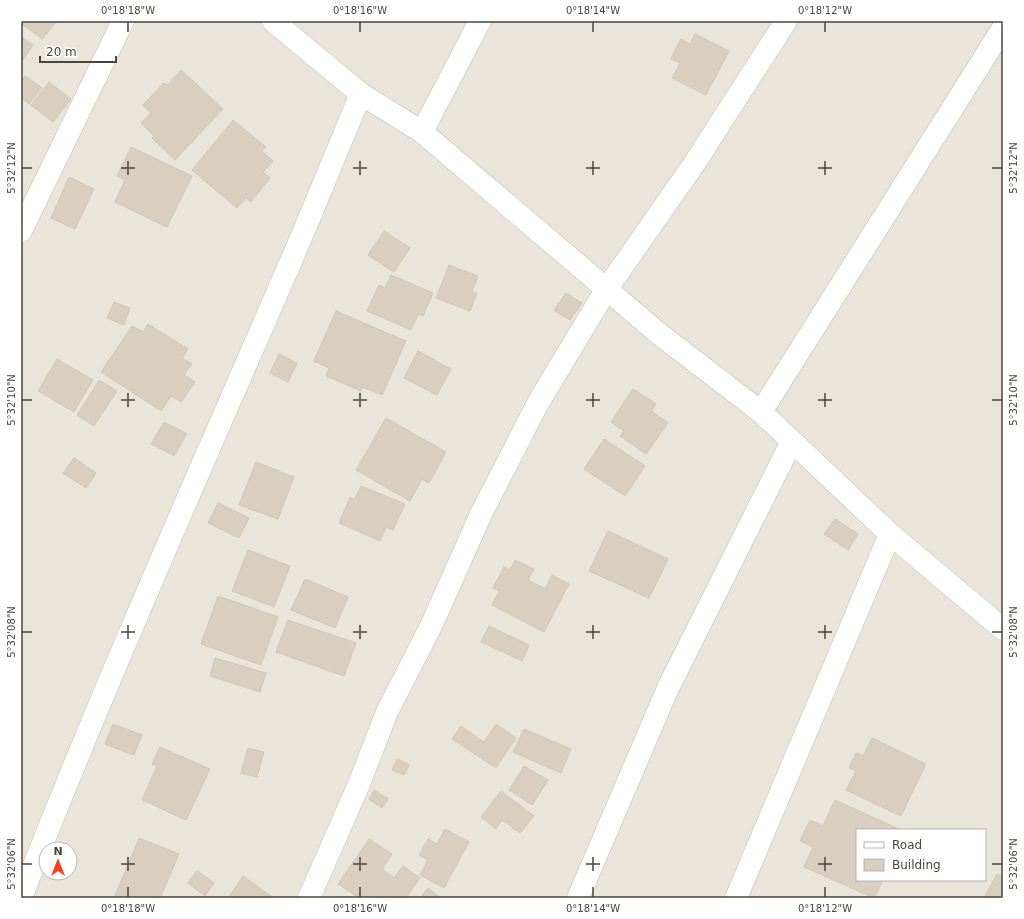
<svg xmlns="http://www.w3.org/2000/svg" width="1024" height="919" font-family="'DejaVu Sans',sans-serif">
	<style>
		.residential { fill: #eae5da; fill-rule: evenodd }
		.building { fill: #d8cfc1; stroke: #d3c7b4 }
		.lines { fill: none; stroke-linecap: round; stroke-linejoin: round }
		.street-casing { stroke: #c2bbae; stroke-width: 23 }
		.street { stroke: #fff; stroke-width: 22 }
		.ticks { fill: none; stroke: #4b4439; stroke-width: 1.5 }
		.neatline { fill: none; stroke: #4b4439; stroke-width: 1.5 }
		.ticks-label { font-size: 10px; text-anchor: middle; fill: #4b4439 }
	</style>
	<rect width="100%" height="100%" fill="#f6f3ec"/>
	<path class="residential" d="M21 21H1003V898H21ZM857 830H985V880H857ZM46 849H70V873H46Z"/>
	<g class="building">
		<path d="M21 21H57L42 39 21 23Z"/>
		<path d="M695 34 729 51 706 95 672 78 680 63 671 59 681 39 690 44Z"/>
		<path d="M21 37 33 45 21 62Z"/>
		<path d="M181 70 223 109 175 160 152 138 154 136 141 123 151 113 143 105 164 83 167 85Z"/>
		<path d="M25 76 42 88 29 104 21 98V82Z"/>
		<path d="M49 82 71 99 53 122 31 105Z"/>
		<path d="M233 120 266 147 262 151 273 161 263 172 270 178 251 202 246 198 237 208 192 170Z"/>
		<path d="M131 147 192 176 167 227 115 202 125 180 117 176Z"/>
		<path d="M69 177 94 189 75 229 51 218Z"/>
		<path d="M384 231 410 248 394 272 368 255Z"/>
		<path d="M449 265 478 276 472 292 477 293 470 311 436 298Z"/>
		<path d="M391 275 433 293 423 316 418 314 411 330 367 311 379 285 385 288Z"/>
		<path d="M566 293 582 303 570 320 554 310Z"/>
		<path d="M114 302 130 308 124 325 107 318Z"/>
		<path d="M336 311 406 341 382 395 362 387 361 391 326 376 329 368 314 361Z"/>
		<path d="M148 324 188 349 182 358 192 364 184 375 195 382 181 402 171 396 161 411 101 372 132 326 143 332Z"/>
		<path d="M418 351 451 369 437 395 404 378Z"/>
		<path d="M279 354 297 363 288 382 270 373Z"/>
		<path d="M57 359 93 380 74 412 38 391Z"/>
		<path d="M99 380 117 391 94 426 77 415Z"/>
		<path d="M633 389 656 404 651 411 668 423 646 454 620 436 624 431 611 422Z"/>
		<path d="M386 418 446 452 429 483 422 479 410 501 356 470Z"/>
		<path d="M164 422 187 434 174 456 151 444Z"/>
		<path d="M604 439 645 466 625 496 584 469Z"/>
		<path d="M74 458 96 473 86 488 63 473Z"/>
		<path d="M256 462 294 477 278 519 239 505Z"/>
		<path d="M361 486 405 504 393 530 386 527 380 541 339 523 350 497 355 499Z"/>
		<path d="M218 503 249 518 239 538 208 523Z"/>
		<path d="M835 519 858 534 848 550 824 534Z"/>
		<path d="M608 531 668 559 649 598 589 571Z"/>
		<path d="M248 550 290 566 274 607 232 591Z"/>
		<path d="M515 560 534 569 528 580 545 589 552 575 569 584 544 632 492 605 499 591 493 588 504 567 510 570Z"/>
		<path d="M305 579 348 597 335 628 291 610Z"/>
		<path d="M218 596 278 617 261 665 201 644Z"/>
		<path d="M288 620 356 643 344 676 276 652Z"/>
		<path d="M489 626 529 645 522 661 481 642Z"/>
		<path d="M215 658 266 673 260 692 210 676Z"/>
		<path d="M113 724 142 735 134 755 105 744Z"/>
		<path d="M496 724 516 738 496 768 452 739 461 726 484 742Z"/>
		<path d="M524 729 571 749 561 773 513 752Z"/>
		<path d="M872 738 926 764 901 816 846 790 856 771 849 768 856 753 863 756Z"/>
		<path d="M160 747 210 769 186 820 142 800 157 766 152 764Z"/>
		<path d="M248 748 264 752 257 777 241 773Z"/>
		<path d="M397 759 409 765 404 775 392 770Z"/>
		<path d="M524 766 548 780 532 805 509 790Z"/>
		<path d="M374 790 388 799 382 808 369 799Z"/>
		<path d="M501 791 534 816 520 833 502 820 496 829 481 817Z"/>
		<path d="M835 800 901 830H857V880H883L874 898 804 867 813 847 800 841 810 820 823 826Z"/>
		<path d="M445 829 469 842 444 888 420 875 428 860 419 855 428 839 437 844Z"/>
		<path d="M139 838 179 854 160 898H114Z"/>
		<path d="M369 839 392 854 382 869 394 878 403 866 420 878 406 898H359L338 884Z"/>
		<path d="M197 871 214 883 205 896 188 883Z"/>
		<path d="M997 874 1003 877V898H988L985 896Z"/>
		<path d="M243 876 274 898H228Z"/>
		<path d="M428 888 441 898H420Z"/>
	</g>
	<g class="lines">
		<defs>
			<g id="street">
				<path d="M273 21 361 94 422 132 658 333 761 412 890 534 1003 629"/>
				<path d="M422 132 480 21"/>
				<path d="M21 231 123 21"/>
				<path d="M761 412 1003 28"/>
				<path d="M21 898C104 686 197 477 288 268 313 211 336 152 361 94"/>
				<path d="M309 898 359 784 387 712 432 624 481 514 538 403 606 290 694 164 786 21"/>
				<path d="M578 898 668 688 792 441"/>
				<path d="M736 898 890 534"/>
			</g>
		</defs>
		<use href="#street" class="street-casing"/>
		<use href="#street" class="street"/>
	</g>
	<path class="ticks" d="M128 22V32M360 22V32M593 22V32M825 22V32M128 161V175M360 161V175M593 161V175M825 161V175M22 168H32M121 168H135M353 168H367M586 168H600M818 168H832M992 168H1002M128 393V407M360 393V407M593 393V407M825 393V407M22 400H32M121 400H135M353 400H367M586 400H600M818 400H832M992 400H1002M128 625V639M360 625V639M593 625V639M825 625V639M22 632H32M121 632H135M353 632H367M586 632H600M818 632H832M992 632H1002M128 857V871M360 857V871M593 857V871M825 857V871M22 864H32M121 864H135M353 864H367M586 864H600M818 864H832M992 864H1002M128 887V897M360 887V897M593 887V897M825 887V897"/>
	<rect width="1024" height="919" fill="none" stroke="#ffffff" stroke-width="44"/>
	<rect x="856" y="829" width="130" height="52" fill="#ffffff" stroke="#b7b4b0"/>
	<rect x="864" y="842" width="20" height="6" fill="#ffffff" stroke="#b7b4b0"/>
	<text x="892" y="849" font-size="12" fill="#4b4439">Road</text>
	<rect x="864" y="859" width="20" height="12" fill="#d8cfc1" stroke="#b7b4b0"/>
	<text x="892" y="869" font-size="12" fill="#4b4439">Building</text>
	<g transform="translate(58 861)"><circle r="19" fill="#ffffff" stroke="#b7b4b0"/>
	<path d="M0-3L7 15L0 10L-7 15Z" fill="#fc3f1d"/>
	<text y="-6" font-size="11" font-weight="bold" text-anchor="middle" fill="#4b4439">N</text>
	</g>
	<path d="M40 56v6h76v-6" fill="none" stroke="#4b4439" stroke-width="2"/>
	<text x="46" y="56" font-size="12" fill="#4b4439" stroke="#ffffff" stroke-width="3" paint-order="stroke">20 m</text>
	<rect x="22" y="22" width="980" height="875" class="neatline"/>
	<g class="ticks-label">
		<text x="128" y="14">0°18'18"W</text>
		<text x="360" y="14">0°18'16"W</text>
		<text x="593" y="14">0°18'14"W</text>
		<text x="825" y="14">0°18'12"W</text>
		<text transform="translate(11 168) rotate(-90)" y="4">5°32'12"N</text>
		<text transform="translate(1013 168) rotate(-90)" y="4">5°32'12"N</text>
		<text transform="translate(11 400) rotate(-90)" y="4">5°32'10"N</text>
		<text transform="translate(1013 400) rotate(-90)" y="4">5°32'10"N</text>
		<text transform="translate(11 632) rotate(-90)" y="4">5°32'08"N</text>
		<text transform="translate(1013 632) rotate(-90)" y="4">5°32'08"N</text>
		<text transform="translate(11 864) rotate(-90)" y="4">5°32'06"N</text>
		<text transform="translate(1013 864) rotate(-90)" y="4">5°32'06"N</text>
		<text x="128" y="912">0°18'18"W</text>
		<text x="360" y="912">0°18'16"W</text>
		<text x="593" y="912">0°18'14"W</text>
		<text x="825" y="912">0°18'12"W</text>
	</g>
</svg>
